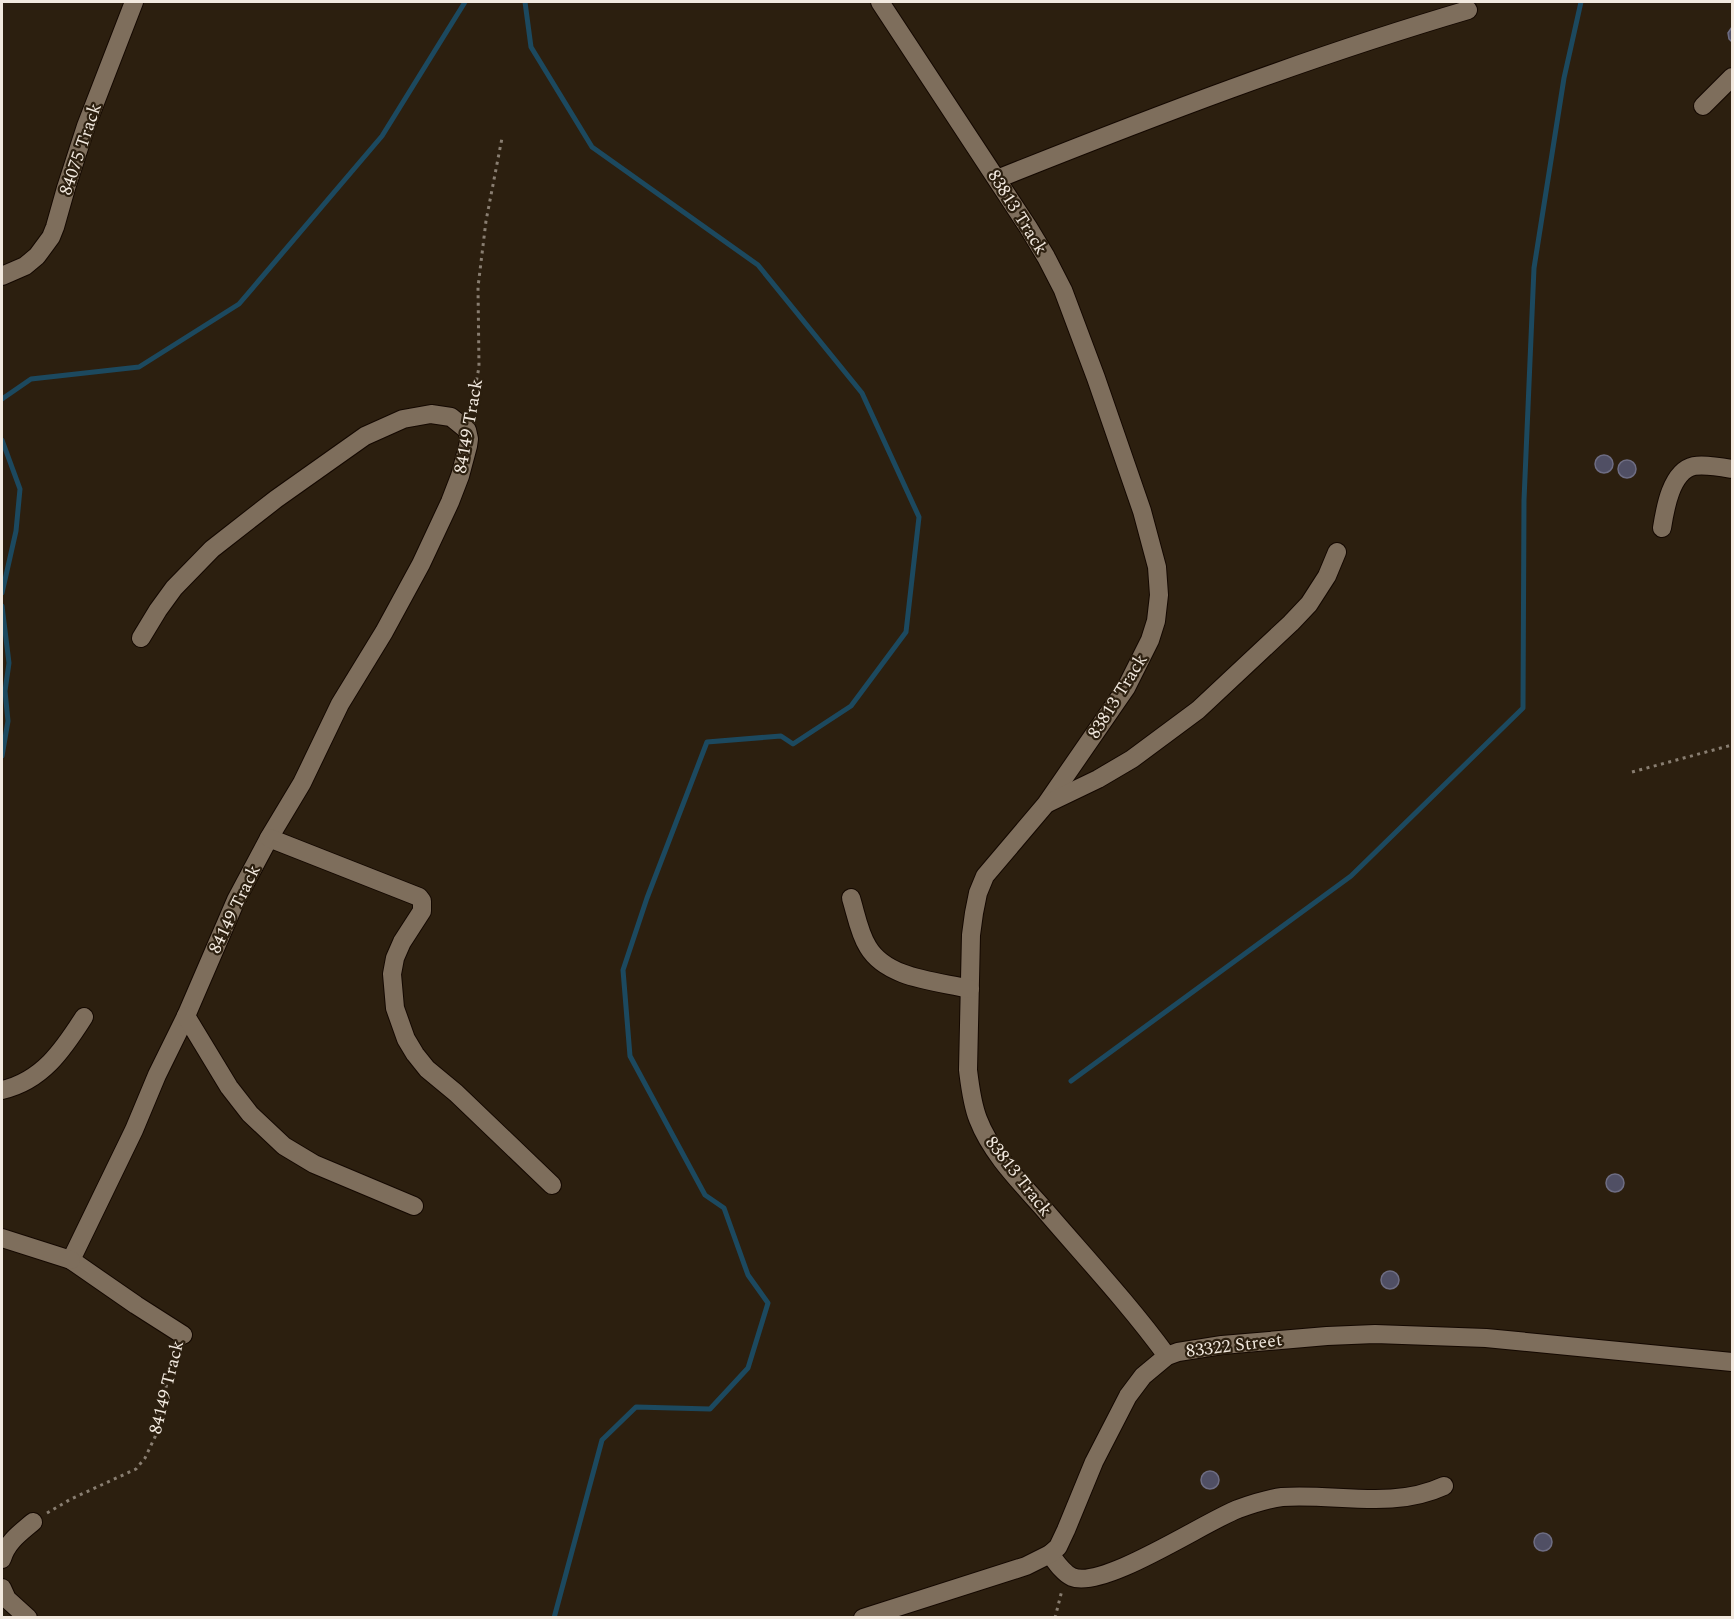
<svg xmlns="http://www.w3.org/2000/svg" width="1734" height="1619" font-family="Spectral,serif">
	<style>
		.lines { fill: none; stroke-linecap: round; stroke-linejoin: round }
		.stream { stroke: #1c495f; stroke-width: 5 }
		.building { fill: #504f64; stroke: #6e6d83; stroke-width: 1.5 }
		.minor-casing { stroke: #140800; stroke-width: 20 }
		.path { stroke: #897e71; stroke-width: 3; stroke-dasharray: 3 4.5; stroke-linecap: butt }
		.minor { stroke: #7e6e5c; stroke-width: 18 }
		.labels { text-anchor: middle; stroke-width: 4.5; stroke-linejoin: round; paint-order: stroke }
		.street-label { font-size: 18px; fill: #f2e9df; stroke: #2c1f0f }
	</style>
	<rect width="100%" height="100%" fill="#2c1f0f"/>
	<g class="lines">
		<g class="stream">
			<path d="M525 2 531 47 592 147 758 265 862 393 919 517 906 632 851 706 793 744 781 736 707 742 647 898 623 970 630 1056 705 1195 724 1208 748 1275 768 1303 748 1368 710 1409 636 1407 602 1440 554 1618"/>
			<path d="M2 399 31 379 139 367 239 304 382 136 465 2"/>
			<path d="M2 440 20 489 16 531 2 593"/>
			<path d="M2 606 9 663 5 691 8 721 2 756"/>
			<path d="M1071 1081 1351 876 1523 708 1524 500 1534 268 1564 78 1581 2"/>
		</g>
	</g>
	<g class="building">
		<path d="M1732 27V42L1729 39 1728 33Z"/>
		<circle cx="1604" cy="464" r="9"/>
		<circle cx="1627" cy="469" r="9"/>
		<circle cx="1615" cy="1183" r="9"/>
		<circle cx="1390" cy="1280" r="9"/>
		<circle cx="1210" cy="1480" r="9"/>
		<circle cx="1543" cy="1542" r="9"/>
	</g>
	<g class="lines">
		<defs>
			<g id="minor">
				<path d="M880 2 1028 227 1046 257 1063 290 1096 378 1142 511 1157 567 1159 595 1156 621 1150 640 1126 688 1046 804 985 876 978 893 974 913 971 935 968 1070C970 1086 972 1104 978 1119 991 1153 1019 1181 1043 1208 1085 1257 1129 1304 1167 1356"/>
				<path d="M1703 106 1732 77"/>
				<path d="M997 179C1152 117 1308 57 1468 10"/>
				<path d="M2 276 25 266 37 256 51 237 55 227 66 188 86 126 134 2"/>
				<path d="M1662 528C1665 509 1671 471 1694 466 1705 464 1721 467 1732 469"/>
				<path d="M141 638 158 610 174 588 212 549 276 499 365 436 403 419 431 414 451 417 467 430 469 439 468 446 460 476 450 502 421 564 384 632 340 704 302 783 269 838 236 900 186 1016 157 1075 134 1130 71 1260 136 1305 183 1335"/>
				<path d="M1048 803 1098 779 1132 759 1198 710 1291 623 1309 604 1327 576 1337 552"/>
				<path d="M269 838 419 897 422 901V911L402 942 395 958 392 974 395 1008 406 1039 415 1054 427 1069 456 1093 552 1185"/>
				<path d="M851 898C856 914 859 933 868 947 887 979 937 981 970 989"/>
				<path d="M186 1016 229 1087 250 1114 284 1146 314 1164 414 1206"/>
				<path d="M2 1090C42 1081 63 1050 84 1017"/>
				<path d="M2 1238 71 1260"/>
				<path d="M1050 1554C1056 1562 1063 1573 1072 1577 1103 1590 1204 1522 1238 1509 1252 1504 1267 1499 1282 1497 1336 1493 1392 1510 1444 1486"/>
				<path d="M2 1559C7 1542 20 1533 33 1522"/>
				<path d="M2 1588 7 1599 28 1618"/>
				<path d="M863 1618 1026 1566 1050 1554 1058 1547 1066 1530 1094 1462 1128 1396 1143 1376 1167 1356 1178 1352 1222 1345 1327 1336 1375 1334 1486 1338 1732 1362"/>
			</g>
		</defs>
		<use href="#minor" class="minor-casing"/>
		<g class="path">
			<path d="M471 410 479 367 478 287 486 221 502 138"/>
			<path d="M1632 772 1732 745"/>
			<path d="M47 1513 71 1499 136 1469 145 1458 155 1437 167 1383 178 1349"/>
			<path d="M1055 1618 1062 1590"/>
		</g>
		<use href="#minor" class="minor"/>
	</g>
	<g class="labels">
		<g class="street-label">
			<text transform="translate(80 149) rotate(-71)" y="6">84075 Track</text>
			<text transform="translate(1018 212) rotate(58)" y="6">83813 Track</text>
			<text transform="translate(468 426) rotate(-80)" y="6">84149 Track</text>
			<text transform="translate(1117 696) rotate(-58)" y="6">83813 Track</text>
			<text transform="translate(234 909) rotate(-64)" y="6">84149 Track</text>
			<text transform="translate(1019 1176) rotate(52)" y="6">83813 Track</text>
			<text transform="translate(1234 1345) rotate(-7)" y="6">83322 Street</text>
			<text transform="translate(166 1387) rotate(-76)" y="6">84149 Track</text>
		</g>
	</g>
	<rect width="1734" height="1619" fill="none" stroke="#f2e9df" stroke-width="6"/>
</svg>
